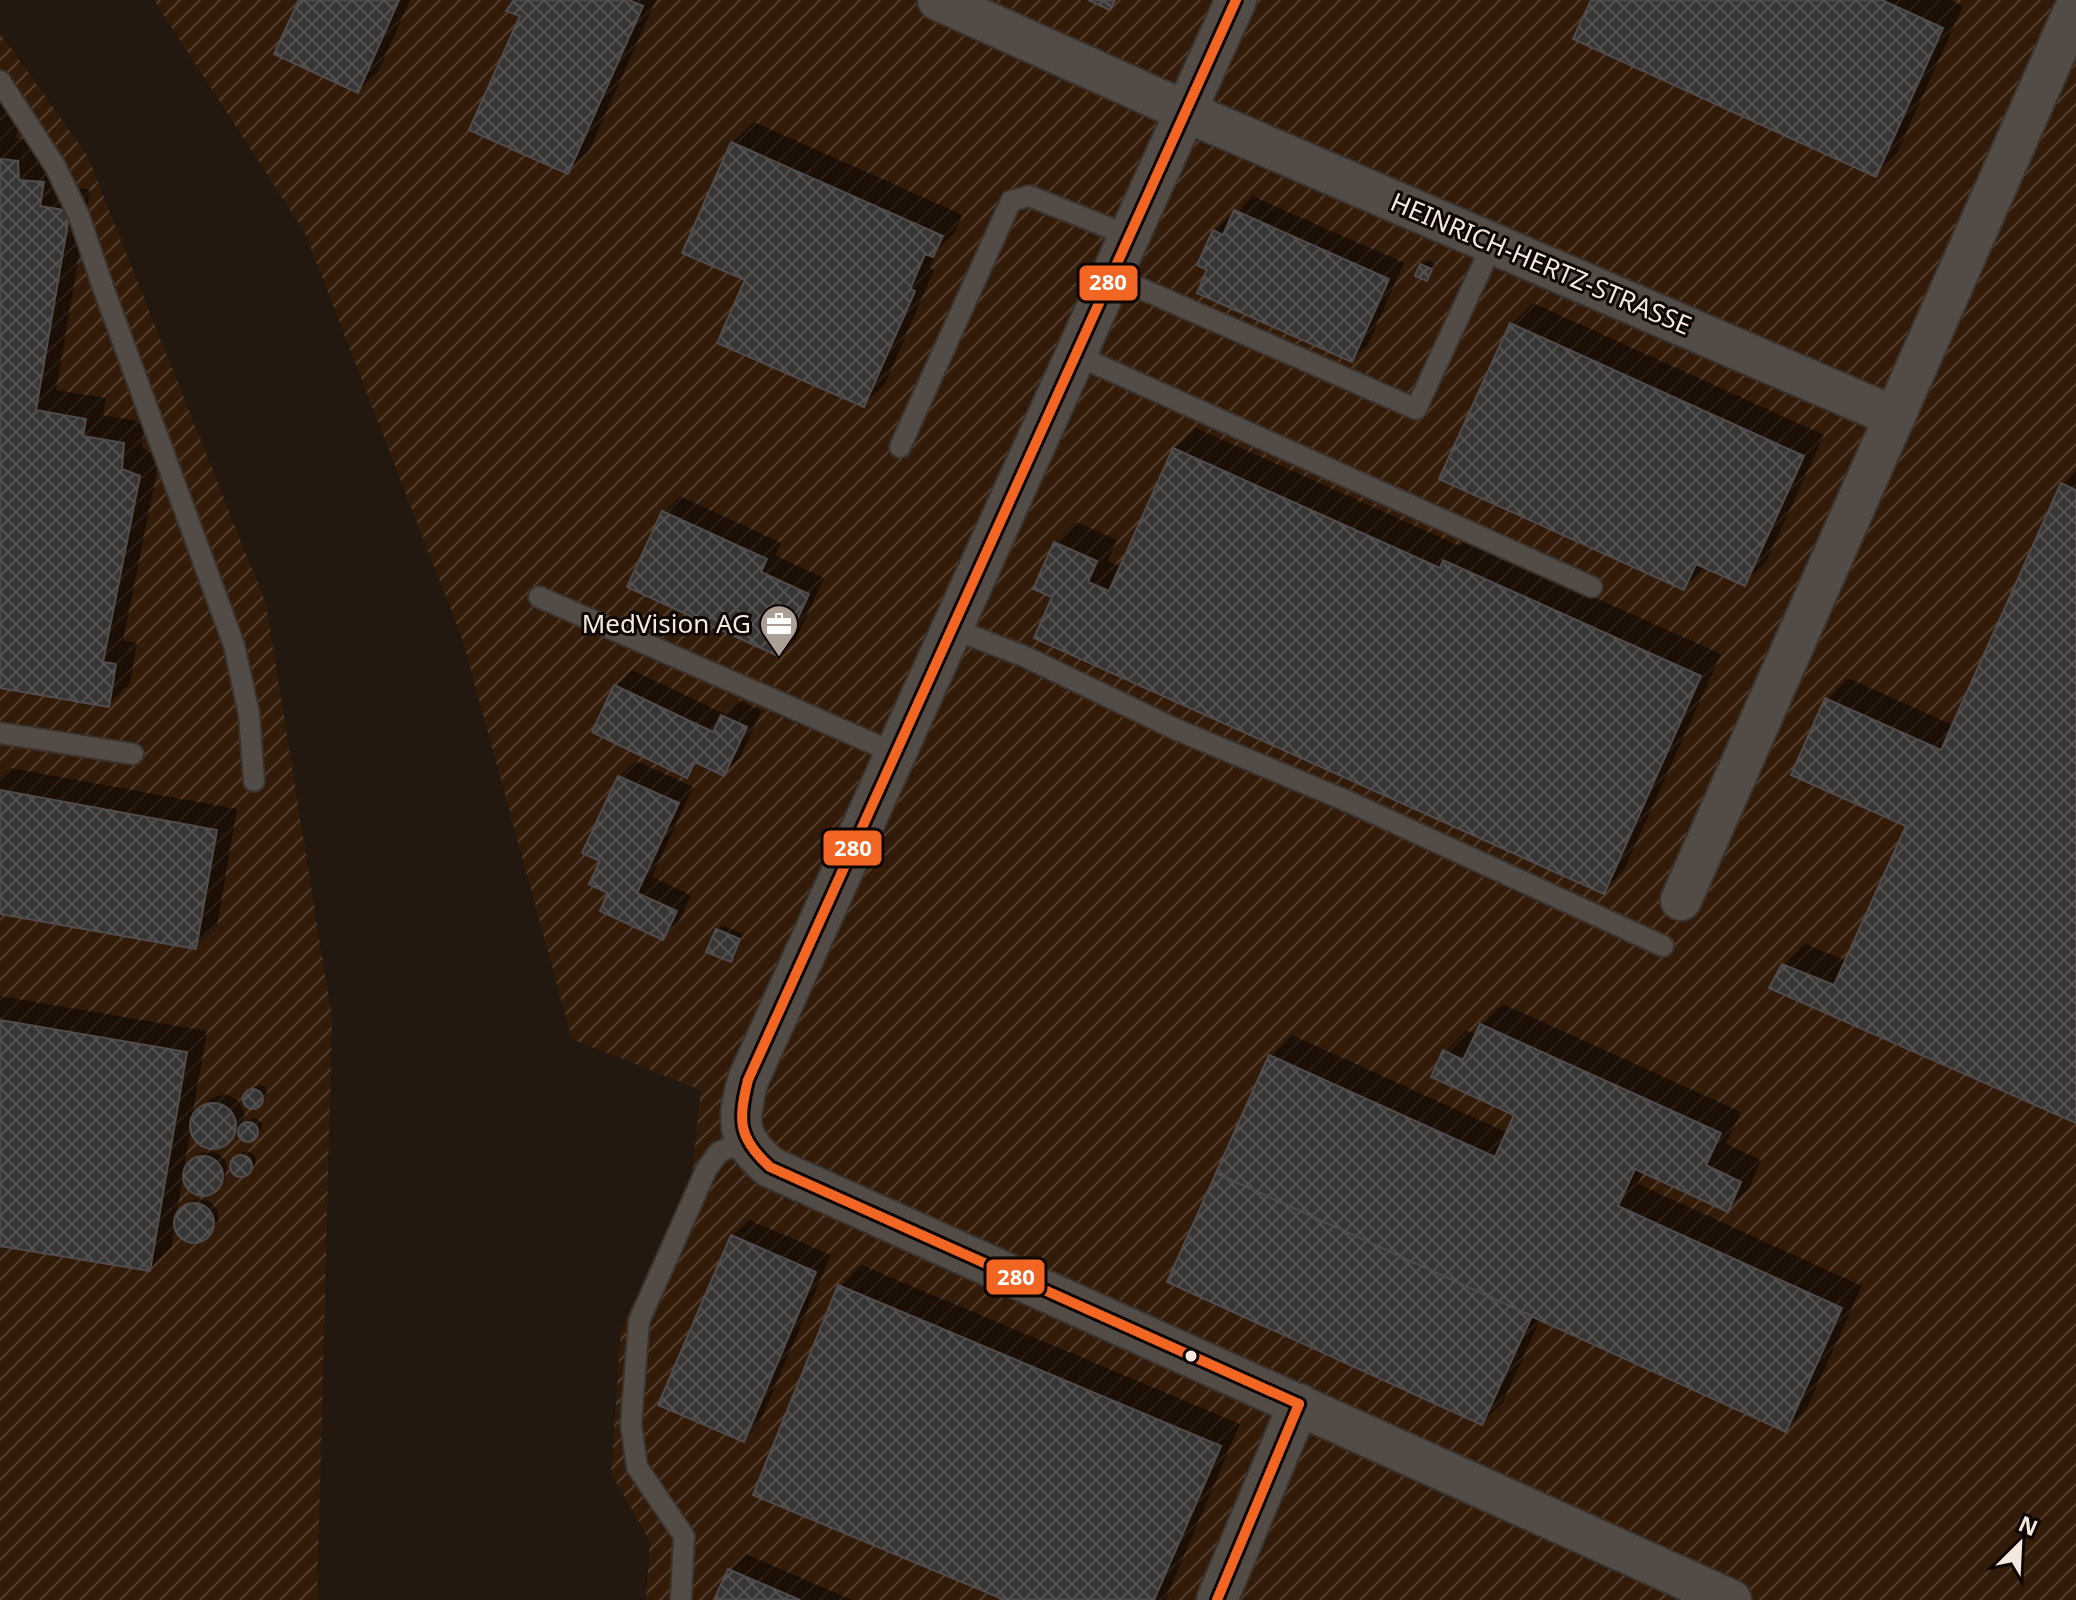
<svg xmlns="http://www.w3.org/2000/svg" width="2076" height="1600" font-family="'Noto Sans',sans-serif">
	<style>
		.industrial { fill: url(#industrial-furrows) }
		.shadow { fill: #0007 }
		.building { fill: url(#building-cross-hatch); stroke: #514d4e; stroke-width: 2 }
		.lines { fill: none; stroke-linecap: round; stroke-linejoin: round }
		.service-casing { stroke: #3a322c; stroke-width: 24 }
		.minor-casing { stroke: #3a322c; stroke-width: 44 }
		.service { stroke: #534b45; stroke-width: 20 }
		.minor { stroke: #534b45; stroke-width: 40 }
		.bus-1-casing { stroke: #0d0502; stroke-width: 16 }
		.bus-1 { stroke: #f26522; stroke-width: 10 }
		.bus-dot { fill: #f6e8de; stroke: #0d0502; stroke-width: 3 }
		.labels { text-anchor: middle; stroke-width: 6; stroke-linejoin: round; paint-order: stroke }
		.street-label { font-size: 26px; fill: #f6e8de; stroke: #0d0502 }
		.poi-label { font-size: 26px; fill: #f6e8de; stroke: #0d0502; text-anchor: end }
		.line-badge { stroke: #0d0502; stroke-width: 3 }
		.badge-label { font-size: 22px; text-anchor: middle; font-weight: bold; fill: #fff }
	</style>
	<defs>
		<pattern id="industrial-furrows" width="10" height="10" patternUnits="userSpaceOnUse" patternTransform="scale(2)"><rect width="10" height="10" fill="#331b09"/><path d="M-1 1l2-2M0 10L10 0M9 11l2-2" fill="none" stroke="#513c2c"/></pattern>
		<pattern id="building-cross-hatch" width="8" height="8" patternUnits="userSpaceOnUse" patternTransform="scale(2)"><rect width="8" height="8" fill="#383535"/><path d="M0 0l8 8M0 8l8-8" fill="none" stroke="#555252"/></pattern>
	</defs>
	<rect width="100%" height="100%" fill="#231810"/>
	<g class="industrial">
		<path d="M154 0H2076V1600H646L650 1541 611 1473 621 1331 692 1175 701 1090 572 1039 463 641 305 233Z"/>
		<path d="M0 33 87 155 266 604 332 1019 317 1600H0Z"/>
	</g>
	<g class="shadow">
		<path d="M301 0H410L379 70 358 91Z"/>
		<path d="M517 0H656L589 151 568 172Z"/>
		<path d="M1593 0H1949L1963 6 1897 153 1875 174Z"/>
		<path d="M0 104 21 108 16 138 39 141V159L64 161 60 185 90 190 56 390 106 398 103 415 145 422 142 448 160 455 123 641 137 643 130 683 108 705 0 686Z"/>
		<path d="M754 122 963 215 954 233 937 250 930 268 934 270 885 384 863 405 747 279 732 143Z"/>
		<path d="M1252 196 1404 263 1368 344 1352 360 1210 269 1214 231 1231 215 1234 217Z"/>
		<path d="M1427 260 1435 264 1426 279 1422 265Z"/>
		<path d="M1533 303 1824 435 1766 562 1744 583 1706 566 1684 588 1512 324Z"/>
		<path d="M1196 428 1460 546 1466 540 1721 654 1624 870 1603 891 1055 596V543L1076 522 1117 540 1108 561 1122 567 1174 449Z"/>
		<path d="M2076 471V1121L1784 965 1805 944 1847 961 1908 825 1827 700 1848 678 1955 726 2063 484Z"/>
		<path d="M680 496 781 543 775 555 824 578 796 639 779 655 664 513Z"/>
		<path d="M632 670 725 714 738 700 762 711 740 757 724 773 700 762 687 775 616 686Z"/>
		<path d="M636 761 693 787 652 877 691 895 679 922 663 938 611 892 602 860 619 777Z"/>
		<path d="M10 768 237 809 217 926 195 947 0 912V777Z"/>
		<path d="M722 925 743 934 735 955 730 960 718 930Z"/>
		<path d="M0 996 207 1031 191 1123 211 1098 225 1094 239 1101 245 1114 241 1128 250 1119 256 1118 262 1123V1128L253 1139 248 1140 240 1135V1128L224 1144 214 1147 200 1143 191 1127 184 1170 199 1154 209 1151 219 1154 226 1162 227 1168 224 1180 214 1190 198 1194 188 1187 184 1170 171 1248 149 1269 0 1244Z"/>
		<path d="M1503 1004 1741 1112 1726 1144 1761 1160 1749 1188 1727 1209 1644 1171 1638 1184 1862 1286 1807 1408 1786 1429 1541 1318 1503 1402 1481 1423 1169 1281 1271 1056 1292 1035 1508 1133 1517 1114 1445 1052 1466 1030 1477 1035 1481 1025Z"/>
		<path d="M260 1085 264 1086 268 1094 258 1106 248 1105 245 1098 255 1086Z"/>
		<path d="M249 1151 256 1158 255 1165 244 1174 237 1173 233 1169V1163L243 1152Z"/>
		<path d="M197 1199 208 1200 217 1209 219 1222 204 1240 189 1241 179 1234 176 1219 190 1202Z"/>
		<path d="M749 1220 831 1255 759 1424 743 1440 732 1236Z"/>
		<path d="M861 1265 1240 1424 1165 1600H1010L840 1287Z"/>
		<path d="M746 1554 852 1600H716L730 1570Z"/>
	</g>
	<g class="building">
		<path d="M299 0H399L358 93 274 54Z"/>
		<path d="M514 0H629L643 6 568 174 469 130 520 16 506 11Z"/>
		<path d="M1088 0H1115L1110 10Z"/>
		<path d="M1591 0H1882L1943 28 1876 177 1573 39Z"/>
		<path d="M731 142 943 236 933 257 925 254 910 289 915 291 864 407 717 343 745 280 682 253Z"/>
		<path d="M0 159 18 161 19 180 44 182 40 206 70 211 36 410 86 419 83 436 124 443 122 469 140 476 103 662 116 664 109 707 0 688Z"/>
		<path d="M1234 210 1389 279 1352 362 1197 293 1207 270 1197 265 1213 230 1223 235Z"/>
		<path d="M1420 264 1432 269 1427 281 1415 276Z"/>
		<path d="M1510 323 1804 456 1745 586 1696 564 1684 590 1439 479Z"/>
		<path d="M1173 448 1440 568 1443 560 1701 676 1604 894 1034 638 1052 597 1033 589 1054 542 1097 561 1088 582 1109 591Z"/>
		<path d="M2061 483 2076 490V1123L1769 988 1782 964 1834 985 1906 826 1791 775 1825 698 1941 750Z"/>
		<path d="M662 511 767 559 761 572 809 594 780 657 627 587Z"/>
		<path d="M614 685 713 732 721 715 747 727 724 776 695 762 687 778 592 732Z"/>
		<path d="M618 776 679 803 637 893 677 911 663 940 600 911 608 893 589 884 600 861 582 853Z"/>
		<path d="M0 790 217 830 196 949 0 914Z"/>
		<path d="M716 929 740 939 731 962 706 952Z"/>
		<path d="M0 1020 187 1052 150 1271 0 1246Z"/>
		<path d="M1480 1024 1721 1133 1706 1165 1741 1182 1728 1212 1635 1169 1618 1206 1842 1308 1786 1432 1216 1173 1269 1055 1495 1157 1514 1115 1431 1077 1443 1050 1463 1060Z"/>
		<circle cx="253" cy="1099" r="10"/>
		<circle cx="213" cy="1126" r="23"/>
		<circle cx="248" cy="1132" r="10"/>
		<circle cx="241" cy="1166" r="11"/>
		<circle cx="203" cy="1176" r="20"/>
		<path d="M1216 1173 1532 1316 1482 1425 1167 1282Z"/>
		<circle cx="194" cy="1223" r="20"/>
		<path d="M731 1235 816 1272 744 1442 658 1405Z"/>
		<path d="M838 1285 1221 1446 1154 1600H1005L753 1495Z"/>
		<path d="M728 1569 800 1600H714Z"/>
	</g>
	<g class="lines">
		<defs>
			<g id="service">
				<path d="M0 81 55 166 79 216 104 290 234 645 249 714 254 781"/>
				<path d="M1112 276 1416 409 1493 243"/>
				<path d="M1076 355 1592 587"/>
				<path d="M900 447 1011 201 1029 196 1130 236"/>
				<path d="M539 597 895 753"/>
				<path d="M951 628 1026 657 1175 729 1347 801 1663 946"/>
				<path d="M0 733 133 754"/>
				<path d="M681 1600 684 1536 637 1467 631 1424 639 1321 707 1168 719 1152 747 1141"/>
			</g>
			<g id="minor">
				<path d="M938 0 1187 112 1895 417"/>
				<path d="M1236 0 748 1080C737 1122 736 1138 770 1167L1731 1600"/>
				<path d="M1681 900 2073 13"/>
				<path d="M1217 1600 1299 1404"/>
			</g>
		</defs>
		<use href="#service" class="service-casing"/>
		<use href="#minor" class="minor-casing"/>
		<use href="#service" class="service"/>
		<use href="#minor" class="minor"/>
		<defs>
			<g id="bus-1">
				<path d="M1236 0 748 1080C738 1121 738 1138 770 1167L1299 1404"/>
				<path d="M1217 1600 1299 1404"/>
			</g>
		</defs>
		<use href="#bus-1" class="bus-1-casing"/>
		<use href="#bus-1" class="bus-1"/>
	</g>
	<defs>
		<symbol id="office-pin" viewBox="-11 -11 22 30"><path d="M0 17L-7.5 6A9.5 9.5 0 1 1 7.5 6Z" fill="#ac9f96" stroke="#0d0502"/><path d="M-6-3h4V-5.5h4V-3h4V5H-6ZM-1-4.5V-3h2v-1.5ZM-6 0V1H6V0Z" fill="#fff"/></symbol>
	</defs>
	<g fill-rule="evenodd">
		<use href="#office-pin" x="757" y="602" width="44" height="60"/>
	</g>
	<circle class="bus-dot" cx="1191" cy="1356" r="7"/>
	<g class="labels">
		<g class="street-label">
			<text transform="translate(1541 264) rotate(23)" y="9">HEINRICH-HERTZ-STRASSE</text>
		</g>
		<g class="poi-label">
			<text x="751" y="633">MedVision AG</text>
		</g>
	</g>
	<g class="line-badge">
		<rect x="1078" y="264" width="61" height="38" rx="8" fill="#f26522"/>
		<rect x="822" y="829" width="61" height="38" rx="8" fill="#f26522"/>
		<rect x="985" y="1258" width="61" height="38" rx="8" fill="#f26522"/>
	</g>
	<g class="badge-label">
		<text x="1108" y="290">280</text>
		<text x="853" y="856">280</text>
		<text x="1016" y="1285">280</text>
	</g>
	<g transform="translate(2020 1544) rotate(24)" stroke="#0d0502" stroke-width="6" paint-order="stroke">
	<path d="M0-6L14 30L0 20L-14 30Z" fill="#f6e8de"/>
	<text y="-12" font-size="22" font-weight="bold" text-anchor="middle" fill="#f6e8de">N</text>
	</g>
</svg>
